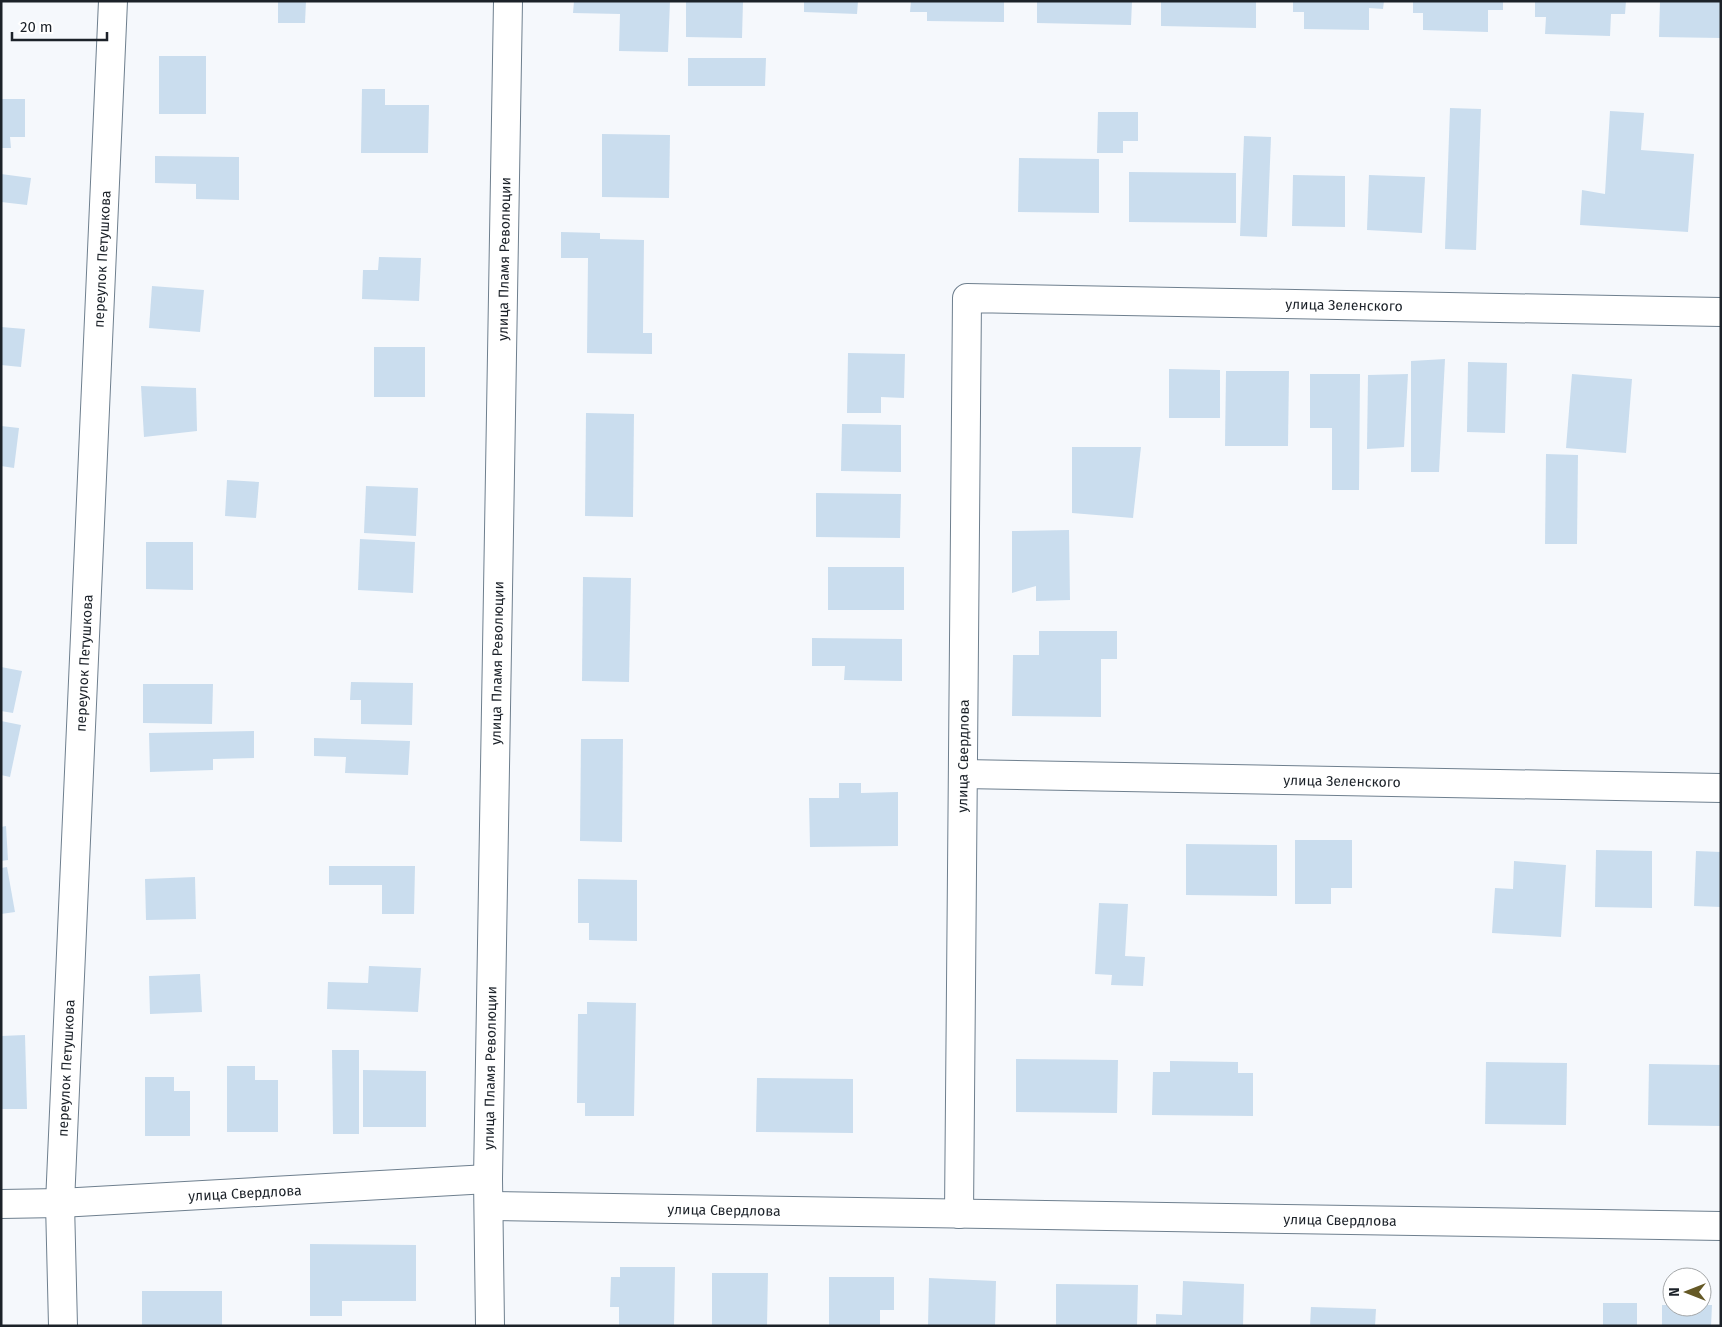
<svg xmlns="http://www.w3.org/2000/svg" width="1722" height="1327" font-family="'Fira Sans',sans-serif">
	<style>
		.building { fill: #caddee }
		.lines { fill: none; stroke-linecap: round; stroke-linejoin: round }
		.minor-casing { stroke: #6e7f8e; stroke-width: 30 }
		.minor { stroke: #fff; stroke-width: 28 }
		.labels { text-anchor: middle; stroke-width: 4; stroke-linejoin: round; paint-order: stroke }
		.street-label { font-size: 14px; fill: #1c2229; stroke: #fff }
	</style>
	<rect width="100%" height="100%" fill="#f5f8fc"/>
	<g class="building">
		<path d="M278 1H306L305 23H278Z"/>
		<path d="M574 1H670L668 52 619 51 620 14 573 13Z"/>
		<path d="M686 1H743L742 38 686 37Z"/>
		<path d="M804 1H858L857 14 804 12Z"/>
		<path d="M911 1H1004V22L927 21V12H910Z"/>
		<path d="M1037 1H1132L1131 25 1037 23Z"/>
		<path d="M1161 1H1256V28L1161 26Z"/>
		<path d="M1293 1H1384L1383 9 1369 8V30L1304 29V12H1293Z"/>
		<path d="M1413 1H1503V10H1488V32L1423 30V13H1413Z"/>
		<path d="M1535 1H1626L1625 14H1611L1610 36 1545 34 1546 17H1535Z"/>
		<path d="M1660 1H1721V38L1659 37Z"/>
		<rect x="159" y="56" width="47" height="58"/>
		<path d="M688 58H766L765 86H688Z"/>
		<path d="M362 89H385V105H429L428 153H361Z"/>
		<path d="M1 99H25V137H10L11 148H1Z"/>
		<path d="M1450 108 1481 109 1476 250 1445 249Z"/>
		<path d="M1610 111 1644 113 1641 150 1694 154 1688 232 1580 225 1582 190 1605 194Z"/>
		<path d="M1098 112H1138V141H1123V153H1097Z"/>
		<path d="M602 134 670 135 669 198 602 197Z"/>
		<path d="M1244 136 1271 137 1267 237 1240 236Z"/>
		<path d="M155 156 239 157V200L196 199V184L155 183Z"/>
		<path d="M1019 158 1099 159V213L1018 212Z"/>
		<path d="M1129 172 1236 173V223L1129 222Z"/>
		<path d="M1 174 31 178 27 205 1 202Z"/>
		<path d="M1293 175 1345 176V227L1292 226Z"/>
		<path d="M1369 175 1425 177 1422 233 1367 230Z"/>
		<path d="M561 232 600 233V239L644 240 643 333H652V354L587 353 588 258H561Z"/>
		<path d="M379 257 421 258 419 301 362 299 363 270H378Z"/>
		<path d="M152 286 204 290 200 332 149 328Z"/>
		<path d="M1 327 25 329 21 367 1 365Z"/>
		<rect x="374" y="347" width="51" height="50"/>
		<path d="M848 353 905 354 904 398 881 397V413H847Z"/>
		<path d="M1445 359 1439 472H1411V361Z"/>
		<path d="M1468 362 1507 363 1505 433 1467 432Z"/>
		<path d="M1169 369 1220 370V418H1169Z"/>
		<path d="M1226 371H1289L1288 446H1225Z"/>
		<path d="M1310 374H1360L1359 490H1332V428H1310Z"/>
		<path d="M1408 374 1404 447 1367 449 1368 375Z"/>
		<path d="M1572 374 1632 379 1626 453 1566 448Z"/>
		<path d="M141 386 196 388 197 431 144 437Z"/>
		<path d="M586 413 634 414 633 517 585 516Z"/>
		<path d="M842 424 901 425V472L841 471Z"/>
		<path d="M1 426 19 428 14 468 1 466Z"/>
		<path d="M1072 447H1141L1133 518 1072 513Z"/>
		<path d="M1546 454 1578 455 1577 544H1545Z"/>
		<path d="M227 480 259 482 256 518 225 516Z"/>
		<path d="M366 486 418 488 416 536 364 533Z"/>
		<path d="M816 493 901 494 900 538 816 537Z"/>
		<path d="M1069 530 1070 600 1036 601V586L1012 593V531Z"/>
		<path d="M360 539 415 542 413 593 358 590Z"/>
		<path d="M146 542H193V590L146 589Z"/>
		<rect x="828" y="567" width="76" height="43"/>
		<path d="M583 577 631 578 629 682 582 681Z"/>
		<path d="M1039 631H1117V659H1101V717L1012 716 1013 655H1039Z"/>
		<path d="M812 638 902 639V681L844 680 845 666H812Z"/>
		<path d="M1 667 22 671 13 713 1 711Z"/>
		<path d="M351 682 413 683 412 725 361 724V700H350Z"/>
		<path d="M143 684H213L212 724 143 723Z"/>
		<path d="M1 721 21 725 10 777 1 775Z"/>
		<path d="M254 731V758L213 759V770L150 772 149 733Z"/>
		<path d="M314 738 410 741 408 775 345 773 346 757 314 756Z"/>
		<path d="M581 739H623L622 842 580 841Z"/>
		<path d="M839 783H861V793L898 792V846L810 847 809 798H839Z"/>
		<path d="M6 826 8 860 1 861V827Z"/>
		<path d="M1295 840H1352V888H1331V904H1295Z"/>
		<path d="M1186 844 1277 845V896L1186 895Z"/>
		<path d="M1596 850 1652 851V908L1595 907Z"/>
		<path d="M1696 851 1721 852V907L1694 906Z"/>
		<path d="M1514 861 1566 865 1561 937 1492 933 1495 888 1513 889Z"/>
		<path d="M329 866H415L414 914H382V885H329Z"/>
		<path d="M7 867 15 912 1 914V868Z"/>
		<path d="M195 877 196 919 146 920 145 879Z"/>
		<path d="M578 879 637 880V941L589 940V923H578Z"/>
		<path d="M1099 903 1128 904 1125 956 1145 957 1143 986 1111 985 1112 975 1095 974Z"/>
		<path d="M369 966 421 968 418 1012 327 1009 328 982 368 983Z"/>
		<path d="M200 974 202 1012 150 1014 149 976Z"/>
		<path d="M587 1002 636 1003 634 1116H585V1103H577L578 1014H587Z"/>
		<path d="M25 1035 27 1109H1V1036Z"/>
		<path d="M332 1050H359V1134H333Z"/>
		<path d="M1016 1059 1118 1060 1117 1113 1016 1112Z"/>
		<path d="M1170 1061 1238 1062V1073H1253V1116L1152 1115 1153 1072H1170Z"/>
		<path d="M1486 1062 1567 1063 1566 1125 1485 1124Z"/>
		<path d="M1649 1064 1721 1065V1126L1648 1125Z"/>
		<path d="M227 1066H255V1080H278V1132H227Z"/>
		<path d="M363 1070 426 1071V1127H363Z"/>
		<path d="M145 1077H174V1091H190V1136H145Z"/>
		<path d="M757 1078 853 1079V1133L756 1132Z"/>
		<path d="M310 1244 416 1245V1301H342V1316H310Z"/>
		<path d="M620 1267H675L674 1326H619V1307H610L611 1277H620Z"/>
		<path d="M712 1273H768L767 1326H712Z"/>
		<path d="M829 1277H894V1310H880V1326H829Z"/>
		<path d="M929 1278 996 1281 995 1326H928Z"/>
		<path d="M1183 1281 1244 1284 1243 1326H1156V1314L1182 1315Z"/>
		<path d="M1056 1284 1138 1285 1137 1326H1056Z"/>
		<rect x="142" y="1291" width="80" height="35"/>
		<rect x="1603" y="1303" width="34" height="23"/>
		<path d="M1662 1305H1672V1307H1702V1305H1712L1711 1326H1662Z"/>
		<path d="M1311 1307 1376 1309 1375 1326H1310Z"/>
	</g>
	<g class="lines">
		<defs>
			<g id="minor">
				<path d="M963 774 1721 788"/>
				<path d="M1 1204 60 1203 488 1179"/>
				<path d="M489 1206 1721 1226"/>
				<path d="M959 1214 967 298 1721 312"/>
				<path d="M63 1326 60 1203 113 1"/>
				<path d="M490 1326 488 1179 508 1"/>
			</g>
		</defs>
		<use href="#minor" class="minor-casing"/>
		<use href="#minor" class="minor"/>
	</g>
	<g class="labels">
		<g class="street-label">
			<text transform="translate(102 259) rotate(-87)" y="5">переулок Петушкова</text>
			<text transform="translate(504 259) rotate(-89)" y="5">улица Пламя Революции</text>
			<text transform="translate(1344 305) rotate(1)" y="5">улица Зеленского</text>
			<text transform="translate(84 663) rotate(-87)" y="5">переулок Петушкова</text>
			<text transform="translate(497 663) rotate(-89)" y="5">улица Пламя Революции</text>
			<text transform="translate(963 756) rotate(-89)" y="5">улица Свердлова</text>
			<text transform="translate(1342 781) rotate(1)" y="5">улица Зеленского</text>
			<text transform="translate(66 1068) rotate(-87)" y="5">переулок Петушкова</text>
			<text transform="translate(490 1068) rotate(-89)" y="5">улица Пламя Революции</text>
			<text transform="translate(245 1193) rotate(-3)" y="5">улица Свердлова</text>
			<text transform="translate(724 1210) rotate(1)" y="5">улица Свердлова</text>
			<text transform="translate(1340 1220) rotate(1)" y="5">улица Свердлова</text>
		</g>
	</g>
	<rect width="1722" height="1327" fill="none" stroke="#1c2229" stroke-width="5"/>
	<g transform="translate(1687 1292) rotate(270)"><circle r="24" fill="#ffffff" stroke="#a4a7a9"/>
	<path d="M0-4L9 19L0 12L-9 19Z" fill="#655926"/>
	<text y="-8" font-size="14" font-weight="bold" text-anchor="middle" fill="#1c2229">N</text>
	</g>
	<path d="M12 32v8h95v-8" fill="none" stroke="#1c2229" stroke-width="2.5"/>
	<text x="20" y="32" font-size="15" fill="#1c2229" stroke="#ffffff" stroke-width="4" paint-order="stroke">20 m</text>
</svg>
